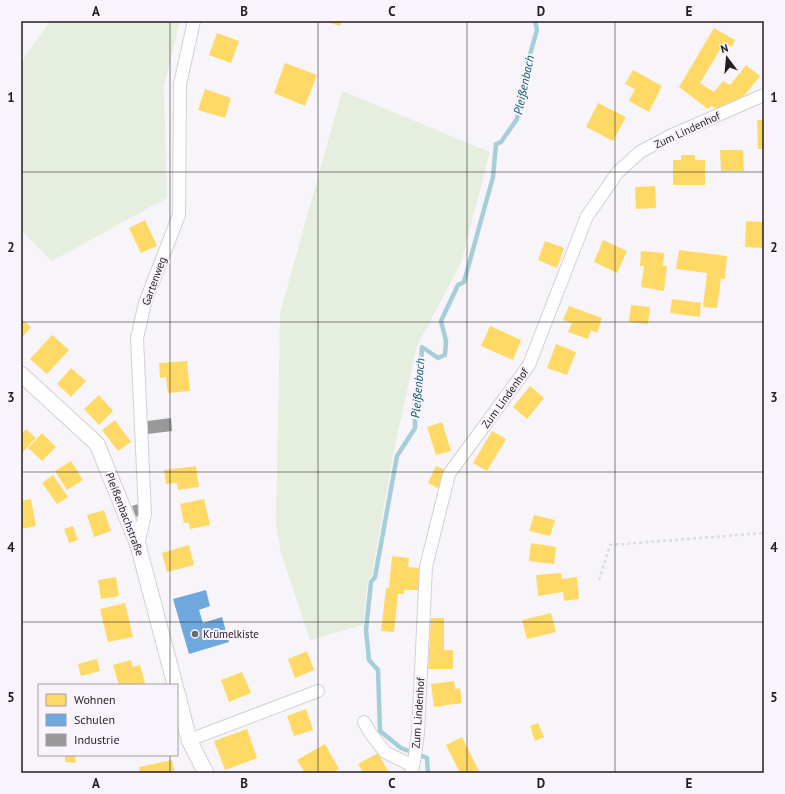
<svg xmlns="http://www.w3.org/2000/svg" width="785" height="794" font-family="'PT Sans',sans-serif">
	<style>
		.green { fill: #e6efdf }
		.homes { fill: #ffd966 }
		.schools { fill: #6fa8dc }
		.industry { fill: #999 }
		.lines { fill: none; stroke-linecap: round; stroke-linejoin: round }
		.stream { stroke: #a5ced8; stroke-width: 4.5 }
		.minor-casing { stroke: #d2d0d3; stroke-width: 14 }
		.tertiary-casing { stroke: #d2d0d3; stroke-width: 17 }
		.path { stroke: #dcdcdc; stroke-width: 2.5; stroke-dasharray: 3 3; stroke-linecap: butt }
		.minor { stroke: #fefefe; stroke-width: 12 }
		.tertiary { stroke: #fefefe; stroke-width: 15 }
		.grid { fill: none; stroke: #201e21; stroke-width: 1; stroke-opacity: 0.55 }
		.poi-dot { fill: #6c696d; stroke: #f9f3fc; stroke-width: 1.5 }
		.labels { text-anchor: middle; stroke-width: 4; stroke-linejoin: round; paint-order: stroke }
		.street-label { font-size: 11px; fill: #201e21; stroke: #f9f3fc }
		.poi-label { font-size: 11px; fill: #201e21; stroke: #f9f3fc; text-anchor: start }
		.water-label { font-size: 12px; font-style: italic; fill: #005967; stroke: #f9f3fc }
		.neatline { fill: none; stroke: #201e21; stroke-width: 1.5 }
		.grid-label { font-size: 13px; text-anchor: middle; font-weight: bold; fill: #201e21 }
	</style>
	<rect width="100%" height="100%" fill="#f8f5fa"/>
	<g class="green">
		<path d="M50 21H180L164 86 167 198 52 261 21 230V62Z"/>
		<path d="M342 91 490 152 461 263 417 346 393 455 372 575 368 580 363 625 310 640 281 553 276 523 280 313Z"/>
	</g>
	<g class="homes">
		<path d="M324 21H342L340 26Z"/>
		<path d="M714 28 735 40 732 47 724 43 700 83 714 92 723 81 730 85 746 65 760 76 744 96 719 110 711 106 708 109 679 87Z"/>
		<path d="M217 33 239 41 231 63 209 55Z"/>
		<path d="M285 63 317 75 305 106 274 93Z"/>
		<path d="M633 70 662 86 649 112 629 101 635 89 625 84Z"/>
		<path d="M205 89 231 98 225 118 198 110Z"/>
		<path d="M598 103 626 117 613 141 586 127Z"/>
		<path d="M757 120H764V149H758Z"/>
		<path d="M720 150H743L744 171H721Z"/>
		<path d="M681 155H695V160H705V185H673V160H681Z"/>
		<path d="M655 186 656 208 636 209 635 187Z"/>
		<path d="M145 220 157 246 141 253 129 228Z"/>
		<path d="M746 221 764 222V248L745 247Z"/>
		<path d="M603 240 627 251 617 273 594 262Z"/>
		<path d="M545 241 564 248 557 268 538 260Z"/>
		<path d="M679 250 727 256 725 279 721 278 717 308 703 307 707 273 676 269Z"/>
		<path d="M641 251 664 253 663 266H667L664 291 641 287 644 266H640Z"/>
		<path d="M672 299 701 303 700 317 670 313Z"/>
		<path d="M631 305 650 307 648 324 629 322Z"/>
		<path d="M569 306 602 318 597 333 591 330 588 339 568 332 572 323 563 320Z"/>
		<path d="M21 319 31 327 21 339Z"/>
		<path d="M490 326 521 340 513 360 481 346Z"/>
		<path d="M52 335 69 350 47 374 30 359Z"/>
		<path d="M556 344 576 352 567 375 547 368Z"/>
		<path d="M187 361 190 391 168 393 166 377 160 378 159 363Z"/>
		<path d="M71 368 86 381 71 397 57 384Z"/>
		<path d="M530 386 544 398 527 419 513 407Z"/>
		<path d="M99 395 113 411 99 425 84 409Z"/>
		<path d="M115 420 131 442 118 451 102 430Z"/>
		<path d="M442 422 451 451 436 455 427 427Z"/>
		<path d="M26 429 36 438 21 454V435Z"/>
		<path d="M492 431 506 439 487 471 473 463Z"/>
		<path d="M42 433 56 447 42 461 28 448Z"/>
		<path d="M71 461 83 480 67 490 55 471Z"/>
		<path d="M196 466 199 487 178 490 177 483 166 484 164 470Z"/>
		<path d="M436 466 448 471 440 489 428 483Z"/>
		<path d="M53 475 68 497 57 504 42 483Z"/>
		<path d="M31 499 36 526 21 529V501Z"/>
		<path d="M204 499 210 525 190 529 189 523H184L180 504Z"/>
		<path d="M104 510 111 531 94 537 87 515Z"/>
		<path d="M534 515 555 520 550 536 529 531Z"/>
		<path d="M73 526 78 540 69 543 64 529Z"/>
		<path d="M531 543 556 547 554 564 529 561Z"/>
		<path d="M189 545 194 565 167 572 162 553Z"/>
		<path d="M392 556 409 558 408 567 421 568V590H404V594H398L394 632 381 631 386 588H389Z"/>
		<path d="M561 573 562 579 577 577 579 599 564 601 563 592 538 596 536 575Z"/>
		<path d="M116 577 119 596 101 599 98 580Z"/>
		<path d="M125 603 133 637 108 642 100 609Z"/>
		<path d="M551 613 556 632 527 639 522 620Z"/>
		<path d="M431 618H444V650H453V669H428Z"/>
		<path d="M307 651 314 670 295 678 288 659Z"/>
		<path d="M97 659 100 671 81 676 78 664Z"/>
		<path d="M131 660 133 667 140 665 145 683 142 685H119L113 665Z"/>
		<path d="M242 672 251 693 229 702 221 680Z"/>
		<path d="M454 681 455 689 460 688 462 703 434 707 431 684Z"/>
		<path d="M306 709 313 730 294 736 287 716Z"/>
		<path d="M538 723 544 737 535 741 530 726Z"/>
		<path d="M247 729 257 758 225 770 214 741Z"/>
		<path d="M462 737 480 773H460L446 745Z"/>
		<path d="M325 744 339 769 332 773H305L297 760Z"/>
		<path d="M378 753 389 773H363L358 764Z"/>
		<path d="M65 755H76L75 763 65 762Z"/>
		<path d="M172 760 175 773H140L139 767Z"/>
	</g>
	<path class="schools" d="M206 590 210 606 199 610 203 623 222 617 229 642 189 654 173 599Z"/>
	<g class="industry">
		<path d="M171 418 172 431 148 434 147 421Z"/>
		<path d="M138 504 141 515 136 517 132 506Z"/>
	</g>
	<g class="lines">
		<path class="stream" d="M428 773 427 758 401 748 380 731 378 670 369 660 366 630 371 582 375 577 397 456 415 428V416L419 394 422 347 438 358 445 355 446 341 441 321 458 285 464 282 493 177 496 144 501 142 517 119 527 65 537 30 535 21"/>
		<defs>
			<g id="minor">
				<path d="M138 545 145 514 137 338 145 303 179 215 180 84 194 21"/>
				<path d="M364 722 371 734 385 752 413 766"/>
				<path d="M189 740 318 691"/>
				<path d="M411 773 414 762 418 733 426 567 449 474 529 365 587 216 618 172 640 152 670 136 764 95"/>
			</g>
			<g id="tertiary">
				<path d="M21 374 97 444 138 545 175 685"/>
				<path d="M177 692 189 740 206 773"/>
			</g>
		</defs>
		<use href="#minor" class="minor-casing"/>
		<use href="#tertiary" class="tertiary-casing"/>
		<path class="path" d="M599 580 610 545 764 533"/>
		<use href="#minor" class="minor"/>
		<use href="#tertiary" class="tertiary"/>
	</g>
	<path class="grid" d="M170 21V685M318 21V773M467 21V773M615 21V773M21 172H764M21 322H764M21 472H764M21 622H764M170 755V773"/>
	<circle class="poi-dot" cx="195" cy="634" r="4"/>
	<g class="labels">
		<g class="street-label">
			<text transform="translate(687 130) rotate(-25)" y="4">Zum Lindenhof</text>
			<text transform="translate(154 281) rotate(-70)" y="4">Gartenweg</text>
			<text transform="translate(505 398) rotate(-54)" y="4">Zum Lindenhof</text>
			<text transform="translate(125 514) rotate(69)" y="4">Pleißenbachstraße</text>
			<text transform="translate(418 713) rotate(-86)" y="4">Zum Lindenhof</text>
		</g>
		<g class="poi-label">
			<text x="203" y="638">Krümelkiste</text>
		</g>
		<g class="water-label">
			<text transform="translate(524 85) rotate(-78)" y="4">Pleißenbach</text>
			<text transform="translate(418 388) rotate(-85)" y="4">Pleißenbach</text>
		</g>
	</g>
	<rect width="785" height="794" fill="none" stroke="#f9f3fc" stroke-width="44"/>
	<rect x="38" y="684" width="140" height="72" fill="#f9f3fc" stroke="#a29ea4"/>
	<rect x="46" y="694" width="20" height="12" fill="#ffd966" stroke="#a29ea4"/>
	<text x="74" y="704" font-size="12" fill="#201e21">Wohnen</text>
	<rect x="46" y="714" width="20" height="12" fill="#6fa8dc" stroke="#a29ea4"/>
	<text x="74" y="724" font-size="12" fill="#201e21">Schulen</text>
	<rect x="46" y="734" width="20" height="12" fill="#999999" stroke="#a29ea4"/>
	<text x="74" y="744" font-size="12" fill="#201e21">Industrie</text>
	<g transform="translate(727 58) rotate(344)" stroke="#f9f3fc" stroke-width="3" paint-order="stroke">
	<path d="M0-3L7 15L0 10L-7 15Z" fill="#201e21"/>
	<text y="-6" font-size="11" font-weight="bold" text-anchor="middle" fill="#201e21">N</text>
	</g>
	<rect x="22" y="22" width="741" height="750" class="neatline"/>
	<g class="grid-label">
		<text x="96" y="16">A</text>
		<text x="244" y="16">B</text>
		<text x="392" y="16">C</text>
		<text x="541" y="16">D</text>
		<text x="689" y="16">E</text>
		<text x="11" y="102">1</text>
		<text x="774" y="102">1</text>
		<text x="11" y="252">2</text>
		<text x="774" y="252">2</text>
		<text x="11" y="402">3</text>
		<text x="774" y="402">3</text>
		<text x="11" y="552">4</text>
		<text x="774" y="552">4</text>
		<text x="11" y="702">5</text>
		<text x="774" y="702">5</text>
		<text x="96" y="788">A</text>
		<text x="244" y="788">B</text>
		<text x="392" y="788">C</text>
		<text x="541" y="788">D</text>
		<text x="689" y="788">E</text>
	</g>
</svg>
